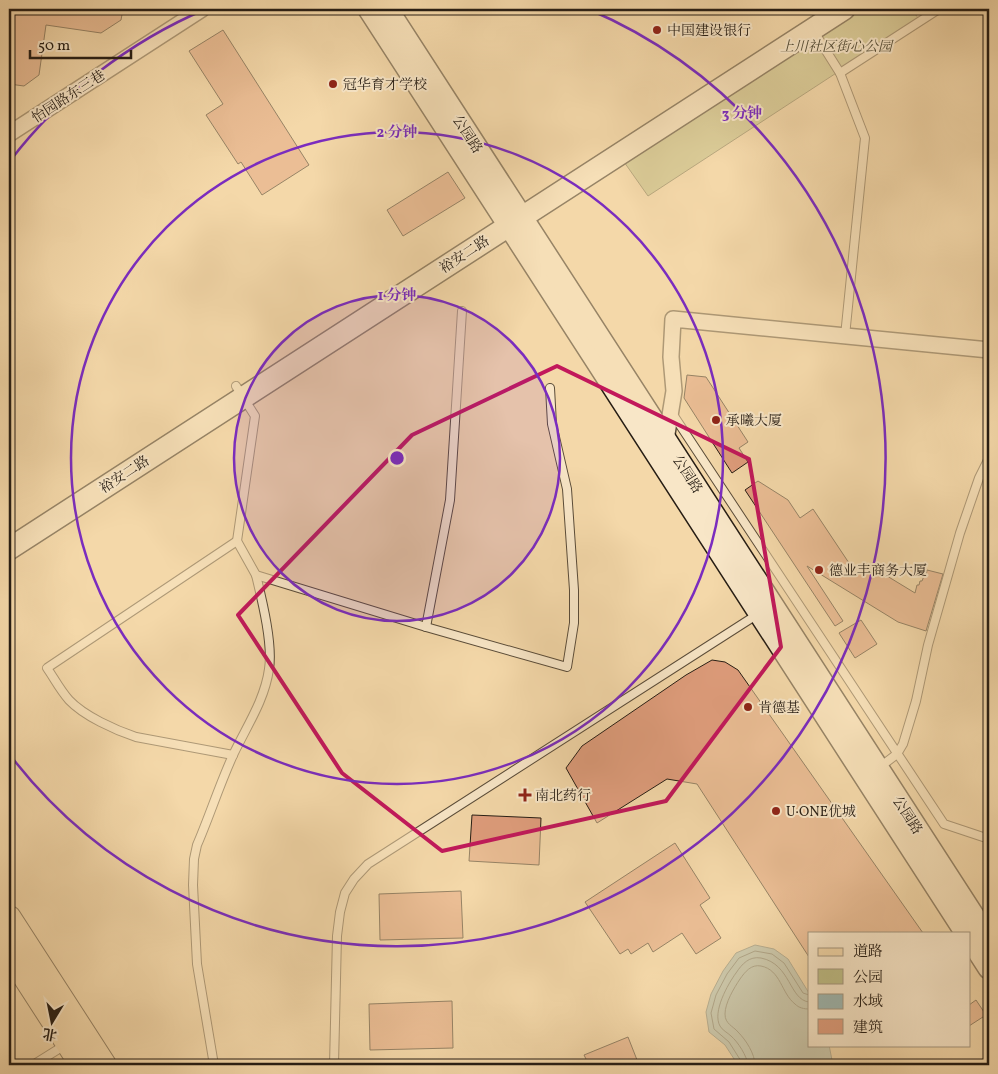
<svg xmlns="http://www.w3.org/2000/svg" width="998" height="1074" font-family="Vollkorn,'Noto Serif SC',serif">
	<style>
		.green { fill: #bfbe86; stroke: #726e4d }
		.water { fill: #9fb8b1; stroke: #6f7a72 }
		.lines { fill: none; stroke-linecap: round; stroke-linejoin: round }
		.shore { stroke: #626a62; stroke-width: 1 }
		.building { fill: #df9d7c; stroke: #261d14 }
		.service-casing { stroke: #5a4c39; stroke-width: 10 }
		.minor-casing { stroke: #5a4c39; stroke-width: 18 }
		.secondary-casing { stroke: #261d14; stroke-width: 24 }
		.primary-casing { stroke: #261d14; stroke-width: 26 }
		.service { stroke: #f8e6c7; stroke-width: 8 }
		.minor { stroke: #f8e6c7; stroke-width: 15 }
		.secondary { stroke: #f8e6c7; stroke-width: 21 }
		.primary { stroke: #f4d8a9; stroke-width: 24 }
		.marked { fill: none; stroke: #c2185b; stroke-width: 4; stroke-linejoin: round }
		.ring { fill: none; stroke: #7b2cbf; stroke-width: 2.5 }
		.poi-dot { fill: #8f2418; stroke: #f8e6c7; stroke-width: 2 }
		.labels { text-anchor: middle; stroke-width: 4; stroke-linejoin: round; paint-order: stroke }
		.poi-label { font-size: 14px; fill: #261d14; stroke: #f8e6c7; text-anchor: start }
		.park-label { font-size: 14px; font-style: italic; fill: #544d36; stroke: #f8e6c7 }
		.street-label { font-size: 14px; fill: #261d14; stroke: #f8e6c7 }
		.centre { fill: #7b2cbf; stroke: #f8e6c7; stroke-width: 2.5 }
		.ring-label { font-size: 15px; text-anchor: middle; font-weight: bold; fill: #7b2cbf; stroke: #f8e6c7; stroke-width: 4; stroke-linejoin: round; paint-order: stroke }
	</style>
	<rect width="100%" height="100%" fill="#f4d8a9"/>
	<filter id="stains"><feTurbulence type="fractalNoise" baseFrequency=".004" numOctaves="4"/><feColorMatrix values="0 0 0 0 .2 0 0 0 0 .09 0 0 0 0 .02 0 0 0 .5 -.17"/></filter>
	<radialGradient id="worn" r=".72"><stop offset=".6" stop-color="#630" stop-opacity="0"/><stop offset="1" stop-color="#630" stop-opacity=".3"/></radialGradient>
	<path class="green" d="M851 9H911L919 19 648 196 622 159Z"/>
	<path class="water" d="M755 945 774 949 788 959 809 993V1045H829L833 1065H738L725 1045 709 1032 706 1012 711 994 723 971 736 953Z"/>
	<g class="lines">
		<g class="shore">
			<path d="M742 1065 741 1061 729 1042 714 1029 711 1013 716 995 727 974 739 958 755 951 772 954 784 963 803 993 809 995"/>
			<path d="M748 1065C747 1056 738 1042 731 1036 728 1033 722 1030 720 1026 712 1012 728 984 736 973 742 964 749 956 761 958 791 964 789 1000 809 1002"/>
			<path d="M755 1065C755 1054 746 1040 738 1032 733 1026 725 1024 725 1014 725 1003 734 988 740 979 745 972 751 964 761 966 781 970 781 993 795 1004 799 1008 804 1009 809 1009"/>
		</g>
	</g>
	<g class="building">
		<path d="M9 9H123L121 20 101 33 46 25 39 75 24 86 9 84Z"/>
		<path d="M223 30 309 165 262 195 241 162 238 164 206 115 223 104 189 51Z"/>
		<path d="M448 172 465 198 403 236 387 210Z"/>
		<path d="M687 375 706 377 748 442 739 448 748 462 732 473 684 398Z"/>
		<path d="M758 481 788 500 800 518 813 509 857 575 864 562 915 593 917 585H919L920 581H922L924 576H926L927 570 943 574 926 631 898 622 807 566 843 621 835 626 745 490Z"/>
		<path d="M861 620 877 644 855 658 839 633Z"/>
		<path d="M712 660 725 662 738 670 923 933H809V957L697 784 667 779 597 823 566 768 582 746 686 675Z"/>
		<path d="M472 815 541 818 539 865 469 861Z"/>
		<path d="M675 843 710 898 700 905 721 938 696 954 682 933 653 952 648 943 631 954 628 949 620 954 585 902Z"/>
		<path d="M461 891 463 938 380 940 379 894Z"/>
		<path d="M976 1000 986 1015 969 1026V1005Z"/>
		<path d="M452 1001 453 1048 370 1050 369 1004Z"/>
		<path d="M628 1037 639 1065H589L584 1055Z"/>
	</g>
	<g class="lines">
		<defs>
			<g id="service">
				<path d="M813 30 840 73"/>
				<path d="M845 336 865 138 840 73 939 9"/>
				<path d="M236 386 255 416 237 541 256 575 426 627 567 667 574 623V590L567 489 552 424 550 388"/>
				<path d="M672 413 944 824 989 839"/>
				<path d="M426 627 450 500 462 311"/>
				<path d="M233 755 136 737C115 730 84 716 69 700 60 690 54 678 47 668L237 541"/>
				<path d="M880 767 897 754 903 744 916 701 928 645 960 533 979 478 989 458"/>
				<path d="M33 1065 65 1045"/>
				<path d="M214 1065 197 964 193 885 194 859 197 845C210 815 220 783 234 753 247 726 265 699 269 669 273 644 262 600 256 575"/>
				<path d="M334 1065 337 936 340 912 345 893 354 879 368 864 758 614"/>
			</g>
			<g id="minor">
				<path d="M9 134 202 9"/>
				<path d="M666 440 674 391 671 357 673 319 989 350"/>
			</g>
			<g id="secondary">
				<path d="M369 9 966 933"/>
				<path d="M387 9 989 940"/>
				<path d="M9 549 844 9"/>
				<path d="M969 937 989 968"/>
			</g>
			<g id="primary">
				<path d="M9 918 104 1065"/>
				<path d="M9 952 82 1065"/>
			</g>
		</defs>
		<use href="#service" class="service-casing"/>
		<use href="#minor" class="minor-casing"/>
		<use href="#secondary" class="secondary-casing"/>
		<use href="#primary" class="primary-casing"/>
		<use href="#service" class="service"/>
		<use href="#minor" class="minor"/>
		<use href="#secondary" class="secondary"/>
		<use href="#primary" class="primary"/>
	</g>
	<path d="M0 0H998V1074H0ZM557 366 749 459 781 647 666 801 442 851 342 773 238 615 412 435Z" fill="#f4d8a9" fill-opacity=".55" fill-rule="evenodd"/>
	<path class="marked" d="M557 366 749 459 781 647 666 801 442 851 342 773 238 615 412 435Z"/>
	<circle cx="397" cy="458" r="163" fill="#7b2cbf" fill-opacity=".12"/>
	<g class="ring">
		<circle cx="397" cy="458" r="163"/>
		<circle cx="397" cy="458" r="326"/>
		<path d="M10 161A488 488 0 0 1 206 9M588 9A488 488 0 1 1 10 755"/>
	</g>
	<g class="poi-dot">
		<circle cx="657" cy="30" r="5"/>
		<circle cx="333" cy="84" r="5"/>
		<circle cx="716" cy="420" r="5"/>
		<circle cx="819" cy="570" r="5"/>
		<circle cx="748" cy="707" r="5"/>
		<path d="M522.5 787.5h5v5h5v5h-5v5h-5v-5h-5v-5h5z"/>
		<circle cx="776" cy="811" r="5"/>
	</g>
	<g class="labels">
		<g class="poi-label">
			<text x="667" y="35">中国建设银行</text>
			<text x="343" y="89">冠华育才学校</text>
			<text x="726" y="425">承曦大厦</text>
			<text x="829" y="575">德业丰商务大厦</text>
			<text x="758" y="712">肯德基</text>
			<text x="535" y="800">南北药行</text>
			<text x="786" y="816">U·ONE优城</text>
		</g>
		<g class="park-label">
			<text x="836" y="51">上川社区街心公园</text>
		</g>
		<g class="street-label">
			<text transform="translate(68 96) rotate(-33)" y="5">怡园路东三巷</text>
			<text transform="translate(468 134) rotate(57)" y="5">公园路</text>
			<text transform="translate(464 254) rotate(-33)" y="5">裕安二路</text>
			<text transform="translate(124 474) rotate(-33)" y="5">裕安二路</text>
			<text transform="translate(688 474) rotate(57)" y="5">公园路</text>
			<text transform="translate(908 815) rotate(57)" y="5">公园路</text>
		</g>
	</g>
	<circle cx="397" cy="458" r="8" class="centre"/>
	<g class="ring-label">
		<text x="742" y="118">3 分钟</text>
		<text x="397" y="137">2 分钟</text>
		<text x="397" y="300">1 分钟</text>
	</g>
	<rect width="998" height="1074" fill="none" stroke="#f4d8a9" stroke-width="30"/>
	<rect x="10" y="10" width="978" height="1054" fill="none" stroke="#261d14" stroke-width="2.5"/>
	<rect x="15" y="15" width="968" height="1044" fill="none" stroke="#261d14"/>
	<rect x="808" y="932" width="162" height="115" fill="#f8e6c7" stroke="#a4967f"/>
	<rect x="818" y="948" width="25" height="8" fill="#f4d8a9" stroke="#a4967f"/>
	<text x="853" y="956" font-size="15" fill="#261d14">道路</text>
	<rect x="818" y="969" width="25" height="15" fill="#bfbe86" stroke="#a4967f"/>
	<text x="853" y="982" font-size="15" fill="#261d14">公园</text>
	<rect x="818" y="994" width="25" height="15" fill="#9fb8b1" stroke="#a4967f"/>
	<text x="853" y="1006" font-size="15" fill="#261d14">水域</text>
	<rect x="818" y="1019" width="25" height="15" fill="#df9d7c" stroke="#a4967f"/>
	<text x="853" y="1032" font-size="15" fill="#261d14">建筑</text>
	<g transform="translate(52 1022) rotate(190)" stroke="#f8e6c7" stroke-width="4" paint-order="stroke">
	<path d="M0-4L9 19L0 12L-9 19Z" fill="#261d14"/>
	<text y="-8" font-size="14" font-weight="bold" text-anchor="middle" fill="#261d14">北</text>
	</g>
	<path d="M30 50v8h101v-8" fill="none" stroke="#261d14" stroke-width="2.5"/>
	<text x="38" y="50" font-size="15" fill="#261d14" stroke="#f8e6c7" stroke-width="4" paint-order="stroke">50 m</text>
	<rect width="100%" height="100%" filter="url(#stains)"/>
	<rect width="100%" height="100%" fill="url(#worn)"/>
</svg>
